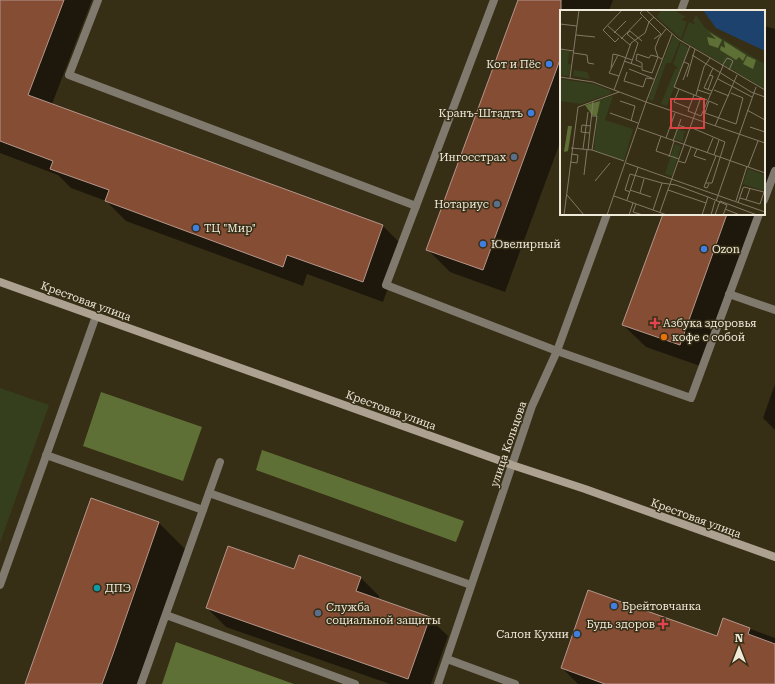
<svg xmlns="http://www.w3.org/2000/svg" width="775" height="684" font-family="'Roboto Serif',serif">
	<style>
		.green { fill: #353f1e }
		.forest { fill: #5f7036 }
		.shadow { fill: #0007 }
		.building { fill: #864d35; stroke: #b4968a }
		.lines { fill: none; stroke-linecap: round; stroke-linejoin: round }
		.lane { stroke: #7f796e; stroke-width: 8 }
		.street { stroke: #7f796e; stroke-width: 8 }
		.secondary { stroke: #ada291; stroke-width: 8 }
		.shop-dot { fill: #3f7fe0; stroke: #372e16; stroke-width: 1.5 }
		.service-dot { fill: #5c6f8a; stroke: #372e16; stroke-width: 1.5 }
		.health-dot { fill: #e0444e; stroke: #372e16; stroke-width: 1.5 }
		.food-dot { fill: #e8710a; stroke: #372e16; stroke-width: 1.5 }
		.culture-dot { fill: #0f9aa8; stroke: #372e16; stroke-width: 1.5 }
		.labels { text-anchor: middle; stroke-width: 3; stroke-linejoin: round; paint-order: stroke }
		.poi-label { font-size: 11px; fill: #efe9da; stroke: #372e16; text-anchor: start }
		.street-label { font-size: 11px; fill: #efe9da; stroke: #372e16 }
		.inset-road { fill: none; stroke: #817964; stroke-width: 1 }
		.view { fill: #da4543; fill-opacity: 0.15; stroke: #da4543; stroke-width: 2 }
		.inset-edge { fill: none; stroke: #efe9da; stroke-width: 2 }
	</style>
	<rect width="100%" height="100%" fill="#372e16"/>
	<path class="green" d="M0 388 49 405 0 543Z"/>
	<g class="forest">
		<path d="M101 392 202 427 183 481 83 446Z"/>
		<path d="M262 450 464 521 456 542 256 470Z"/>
		<path d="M176 642 294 684H162Z"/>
	</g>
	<g class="shadow">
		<path d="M0 0H92L52 104 383 226 403 246 383 302 307 274 303 286 126 221 106 201 71 188 58 175 0 153Z"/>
		<path d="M519 0H613L609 11H561V140L505 292 450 272 427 249Z"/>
		<path d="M764 26 775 29V168L764 198Z"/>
		<path d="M664 214H758L703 367 646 347 623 325Z"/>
		<path d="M775 384V430L763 418Z"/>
		<path d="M91 499 159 523 185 549 137 684H26Z"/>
		<path d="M300 556 361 578 379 596 378 600 429 618 448 636 431 684H390L226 627 207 608 295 570Z"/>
		<path d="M724 619 775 638V684H578L562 668 717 637Z"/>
	</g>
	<g class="building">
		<path d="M0 0H64L28 95 383 225 363 282 287 255 283 267 105 201 109 190 50 169 53 161 0 141Z"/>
		<path d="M518 0H561V57L483 270 426 250Z"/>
		<path d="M663 214H727L680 345 622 325Z"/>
		<path d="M91 498 159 522 113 654 102 684H25Z"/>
		<path d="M228 546 294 569 299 555 361 577 356 591 430 617 408 679 206 608Z"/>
		<path d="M588 590 717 636 723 618 750 628 748 634 775 644V684H605L561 668Z"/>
	</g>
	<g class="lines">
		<g class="lane">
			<path d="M98 0 69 75 416 206 494 0"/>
			<path d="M764 200 775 171"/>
			<path d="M416 206 386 285 557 351 691 398 759 214"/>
			<path d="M729 294 775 310"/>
			<path d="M46 455 203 510"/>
			<path d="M209 493 471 585"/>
			<path d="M0 585 96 316"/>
			<path d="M166 615 355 684"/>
			<path d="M447 659 515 684"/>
			<path d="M141 684 220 462"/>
		</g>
		<g class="street">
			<path d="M681 11 685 0"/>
			<path d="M438 684 532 406 557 351 607 214"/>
		</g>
		<path class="secondary" d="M0 282 512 465 585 489 775 557"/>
	</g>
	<g class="shop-dot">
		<circle cx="549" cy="64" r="4"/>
		<circle cx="531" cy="113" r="4"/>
		<circle cx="196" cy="228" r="4"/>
		<circle cx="483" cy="244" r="4"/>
		<circle cx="704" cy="249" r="4"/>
		<circle cx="614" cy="606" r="4"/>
		<circle cx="577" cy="634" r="4"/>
	</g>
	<g class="service-dot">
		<circle cx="514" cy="157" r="4"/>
		<circle cx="497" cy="204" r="4"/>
		<circle cx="318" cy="613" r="4"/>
	</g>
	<g class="health-dot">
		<path d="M653 317h4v4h4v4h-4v4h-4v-4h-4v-4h4z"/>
		<path d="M661 618h4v4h4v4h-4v4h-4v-4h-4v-4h4z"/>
	</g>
	<circle class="food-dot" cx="664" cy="337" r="4"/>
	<circle class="culture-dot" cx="97" cy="588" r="4"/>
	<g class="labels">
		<g class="poi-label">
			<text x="541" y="68" text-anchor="end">Кот и Пёс</text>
			<text x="523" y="117" text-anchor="end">Кранъ-Штадтъ</text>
			<text x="506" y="161" text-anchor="end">Ингосстрах</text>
			<text x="489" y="208" text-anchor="end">Нотариус</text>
			<text x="204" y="232">ТЦ "Мир"</text>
			<text x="491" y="248">Ювелирный</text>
			<text x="712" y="253">Ozon</text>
			<text x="663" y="327">Азбука здоровья</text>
			<text x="672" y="341">кофе с собой</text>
			<text x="105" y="592">ДПЭ</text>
			<text x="622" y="610">Брейтовчанка</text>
			<text x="326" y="611">Служба<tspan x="326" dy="13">социальной защиты</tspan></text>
			<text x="655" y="628" text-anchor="end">Будь здоров</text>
			<text x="569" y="638" text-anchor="end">Салон Кухни</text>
		</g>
		<g class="street-label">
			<text transform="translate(86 301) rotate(20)" y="4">Крестовая улица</text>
			<text transform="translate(391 410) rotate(20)" y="4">Крестовая улица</text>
			<text transform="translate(508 444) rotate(-71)" y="4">улица Кольцова</text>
			<text transform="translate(696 518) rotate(20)" y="4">Крестовая улица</text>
		</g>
	</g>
	<g transform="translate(560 10)">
		<rect width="205" height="205" fill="#372e16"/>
		<path d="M101 0H114L126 7 121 9 127 12 121 29 97 7ZM136 5 145 18 205 54V79L122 30 129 12 136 15 133 11ZM113 26 120 31 111 53H106L93 91 88 89ZM121 32 129 38 107 96 101 94 115 59 118 58 113 54ZM0 40 13 42 9 43 8 54H11L9 66 0 65ZM14 60 27 62 30 69 13 66ZM0 69 34 74 51 81 50 84 21 94 0 91ZM53 86 45 110 73 119 64 151 34 140 39 90ZM118 119 127 122 124 123 123 132 114 129ZM115 134 121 136 112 166 105 164ZM188 159 205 165V181L183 174Z" fill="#353f1e"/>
		<path d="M149 22 162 30 158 38 149 35 147 27 156 29ZM164 31 186 45 183 51 179 47 176 50 160 40 161 36 165 38ZM187 46 196 50 193 59 183 54ZM40 91 37 106 32 105 25 95ZM8 116H12L8 141 4 142Z" fill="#5f7036"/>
		<path d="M143 0H205V41L156 18Z" fill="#1e426e"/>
		<path class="inset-road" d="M83 0 80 3 101 24 94 29M86 0 118 29 205 80M0 14 17 16M48 16 70 35M70 21 67 24 78 33 71 54M70 21 82 31M54 23 66 11M112 24 86 92 205 133M16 25 35 27M59 28 55 32 43 20 62 0M61 29 82 7M130 36 114 77 147 90M0 39 14 41M14 43 27 45 28 53 34 54M132 45 191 82 205 87M102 49 98 47 91 45 89 48 77 44 76 50 82 53V60L92 63 98 47 95 38 99 28 106 19M64 51 81 57M162 56 167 48 170 49 173 51 169 60M51 58 53 44 58 45M69 59 92 68M67 62 64 71 83 77 86 68 94 69M59 66 49 63 58 45 72 50M0 67 33 72 86 92 47 205M127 67 135 39M10 68 19 0M158 69 192 87M123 70 129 54 124 52M119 79 114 92 129 98 134 85M54 80 71 33 85 23 89 12 94 7M138 80 150 84M148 80 153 66 149 65M154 80 169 86M152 81 144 78 153 58M136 85 144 57 150 48M60 91 75 96 71 111M129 98 128 101 141 106 163 56M187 100 205 110M142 102 176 114 183 88 171 83M50 103 78 113M145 103 149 91 158 95M32 106H37L32 140M118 115 130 119M155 116 177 65M130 117 165 132 152 173H146M190 117 205 122M78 118 205 163M30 123 21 122 22 115 31 116M101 126 96 141 119 149M106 128 115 103M113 131 121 109M11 138 32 140 64 151M23 139 28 102M137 139 134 146 146 150M28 140 33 91M147 143 153 128M154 145 159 130M109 147 114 131M118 151 125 153 131 137M10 152 17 153 18 145 11 144M66 153 205 202M188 157 198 131M24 165 27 140M35 171 50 153M102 173 116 175 148 187M149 174 147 178 144 177 156 146M70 180 91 187M108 180 146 193M70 182 65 180 70 164 102 173 93 200M80 183 84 169M7 185 24 205M54 186 107 205M67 190 78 157M186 190 190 178M156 191 196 77M176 191 187 156M178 193 183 178 184 177 204 182 200 194 180 188M76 194 73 202 83 205M165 199 180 205M100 202 141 87M4 205 18 97 59 82M69 205 73 193M142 205 148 187 167 195 163 205M151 205 155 191M155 205 160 191 197 205"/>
		<path class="view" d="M111 89H144V118H111Z"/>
		<rect width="205" height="205" class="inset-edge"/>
	</g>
	<g transform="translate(739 648)" stroke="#372e16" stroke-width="3" paint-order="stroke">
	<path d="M0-3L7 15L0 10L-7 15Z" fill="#efe9da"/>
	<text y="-6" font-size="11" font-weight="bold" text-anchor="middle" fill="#efe9da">N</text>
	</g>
</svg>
